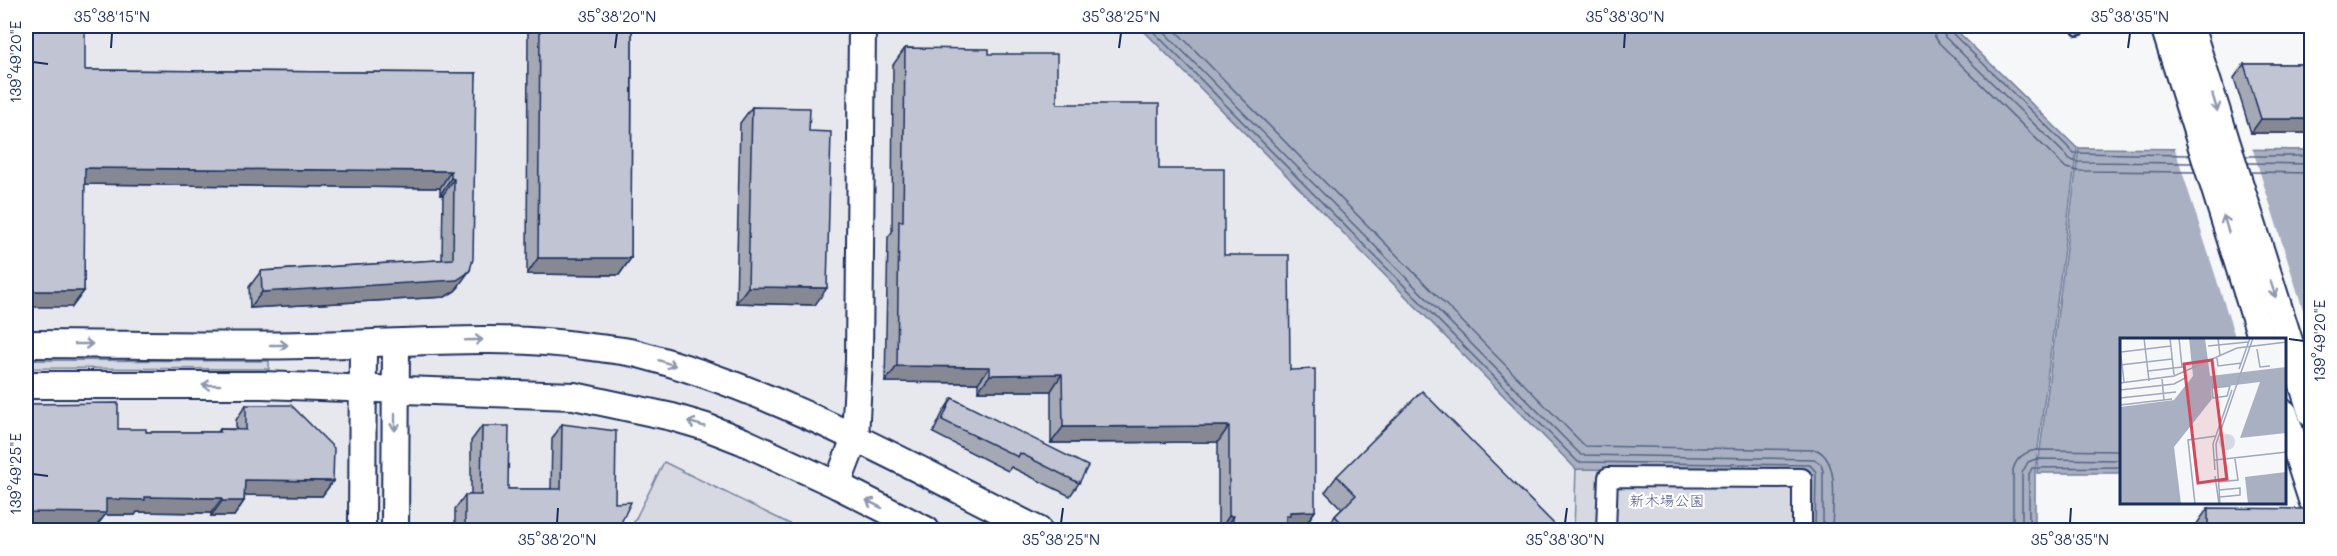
<svg xmlns="http://www.w3.org/2000/svg" width="2337" height="556" font-family="Mali,'Klee One',sans-serif">
	<style>
		.built { fill: #e6e8ee }
		.green { fill: #d6d9e2; stroke: #7884a0; stroke-width: 1.5 }
		.water { fill: #a9b0c1; stroke: #707c99; stroke-width: 1.5 }
		.pier { fill: #f6f7f9 }
		.lines { fill: none; stroke-linecap: round; stroke-linejoin: round }
		.shore { stroke: #546386; stroke-width: 1.5 }
		.lane-casing { stroke: #1b2f5e; stroke-width: 14 }
		.street-casing { stroke: #1b2f5e; stroke-width: 22 }
		.secondary-casing { stroke: #1b2f5e; stroke-width: 30 }
		.lane { stroke: #fff; stroke-width: 9 }
		.street { stroke: #fff; stroke-width: 18 }
		.secondary { stroke: #fff; stroke-width: 26 }
		.wall { fill: #a5a9b5; stroke: #1b2f5e; stroke-width: 1.5 }
		.shaded-wall { fill: #868994; stroke: #1b2f5e; stroke-width: 1.5 }
		.building { fill: #c0c4d3; stroke: #1b2f5e; stroke-width: 1.5 }
		.oneway { stroke: #8d97ae }
		.ticks { fill: none; stroke: #1b2f5e; stroke-width: 2 }
		.labels { text-anchor: middle; stroke-width: 4.5; stroke-linejoin: round; paint-order: stroke }
		.park-label { font-size: 15px; fill: #4a5a7f; stroke: #fff }
		.inset-road { fill: none; stroke: #9ea7bb; stroke-width: 1.5 }
		.view { fill: #d1495b; fill-opacity: 0.15; stroke: #d1495b; stroke-width: 3 }
		.inset-edge { fill: none; stroke: #1b2f5e; stroke-width: 3 }
		.neatline { fill: none; stroke: #1b2f5e; stroke-width: 2 }
		.ticks-label { font-size: 15px; text-anchor: middle; fill: #1b2f5e }
	</style>
	<rect width="100%" height="100%" fill="#f6f7f9"/>
	<filter id="ink" filterUnits="userSpaceOnUse"><feTurbulence type="fractalNoise" baseFrequency=".0167" numOctaves="2"/><feDisplacementMap in="SourceGraphic" scale="12" xChannelSelector="R" yChannelSelector="G"/><feConvolveMatrix kernelMatrix="1 2 1 2 8 2 1 2 1" color-interpolation-filters="sRGB"/></filter>
	<g filter="url(#ink)">
		<path class="built" d="M26 26H1139L1576 469 1810 530H26Z"/>
		<g class="green">
			<path d="M26 360 269 361V369L26 368Z"/>
			<path d="M664 462 802 530H630Z"/>
			<path d="M1576 469 1810 471V530H1574Z"/>
		</g>
		<g class="water">
			<path d="M1139 26H1952L2077 148 2035 472V530H1810V471L1576 469Z"/>
			<path d="M2079 148 2311 150V475L2284 340H2121V473H2037Z"/>
		</g>
		<path class="pier" d="M2174 146 2252 147 2311 335 2312 478H2284V340H2236Z"/>
		<g class="lines">
			<g class="shore">
				<path d="M1148 26 1578 462 1810 465 1816 472 1815 530"/>
				<path d="M1158 26 1581 455 1814 459 1821 464 1823 471V530"/>
				<path d="M1171 26 1585 446 1817 450C1841 462 1832 507 1832 530"/>
				<path d="M1932 26 1934 35 1939 43 2066 168 2078 171 2195 172"/>
				<path d="M1941 26 1945 37 2071 160 2078 162 2192 163"/>
				<path d="M1949 26 1951 32 2074 153 2189 155"/>
				<path d="M2246 156H2312"/>
				<path d="M2248 163 2312 164"/>
				<path d="M2251 172 2312 173"/>
				<path d="M2013 530V470C2016 458 2024 452 2036 450L2121 451"/>
				<path d="M2022 530V473L2028 462 2036 459 2121 460"/>
				<path d="M2029 530V474L2032 468 2121 467"/>
			</g>
			<defs>
				<path id="lane" d="M2076 26 2078 30"/>
				<path id="street" d="M1606 530 1608 477 1802 478V530"/>
				<g id="secondary">
					<path d="M2164 26 2262 340"/>
					<path d="M2190 26 2312 414"/>
					<path d="M26 344C119 344 212 347 306 345 400 344 496 333 591 347 606 349 622 350 638 354 779 391 908 465 1038 530"/>
					<path d="M26 385H262L574 396 672 417 706 427 742 441 837 485 926 530"/>
					<path d="M2284 413 2312 500"/>
					<path d="M837 485 855 438 859 360 862 26"/>
					<path d="M362 530 363 344"/>
					<path d="M395 530 396 343"/>
				</g>
			</defs>
			<use href="#lane" class="lane-casing"/>
			<use href="#street" class="street-casing"/>
			<use href="#secondary" class="secondary-casing"/>
			<use href="#lane" class="lane"/>
			<use href="#street" class="street"/>
			<use href="#secondary" class="secondary"/>
		</g>
		<g class="wall">
			<path d="M528 26H632L631 258 619 275 527 274Z"/>
			<path d="M2306 26H2312V133H2251L2234 78 2244 64H2306Z"/>
			<path d="M905 48 989 54 1057 104 1159 169 1224 255 1290 370 1315 511 1303 528H1286V531H1218V442L1051 443V391H978V383L885 382 888 237 892 232 893 65Z"/>
			<path d="M85 70 476 73 459 287 455 291 445 297 250 308 249 287 261 271 442 260 443 195H440V188L84 184V291L72 307Z"/>
			<path d="M752 107 809 131 815 305 736 303 740 123Z"/>
			<path d="M952 398 1079 483 1070 496 1011 467 1008 471 933 433 943 412Z"/>
			<path d="M26 404 118 429 146 432H218L220 429H236V420L246 405 333 481 322 496 245 495 244 501 234 516H211V513L137 512 135 515H105L95 528 26 527Z"/>
			<path d="M562 424 615 503 617 531H455V509L465 495H471V441L482 426 508 489H551L552 439Z"/>
			<path d="M1337 476 1561 531H1325L1335 516 1342 509 1325 492Z"/>
			<path d="M2208 508 2308 531H2196V525Z"/>
		</g>
		<g class="shaded-wall">
			<path d="M2261 119H2312V133H2251Z"/>
			<path d="M85 168 451 171 440 188 73 184Z"/>
			<path d="M451 178 454 179 443 195H440Z"/>
			<path d="M538 258H631L619 275 527 274Z"/>
			<path d="M470 270 455 291 445 297 250 308 262 292Z"/>
			<path d="M748 287 827 288 815 305 736 303Z"/>
			<path d="M26 291H84L72 307H26Z"/>
			<path d="M897 366 990 367 978 383 885 382Z"/>
			<path d="M1062 374 1051 391H978L990 375Z"/>
			<path d="M1229 426 1218 442 1051 443 1063 427Z"/>
			<path d="M245 480 333 481 322 496 234 495Z"/>
			<path d="M145 497 222 498 211 513 137 512 135 515H105L95 528 26 527V512L106 499Z"/>
			<path d="M222 501H244L234 516H211Z"/>
			<path d="M1315 511 1303 528H1281L1286 516 1290 512Z"/>
			<path d="M1229 516H1233L1223 531H1219Z"/>
		</g>
		<g class="building">
			<path d="M26 26H85V70L476 73 473 259 470 270 466 274 457 280 262 292 261 271 453 259 454 179 451 178V171L85 168 84 291H26Z"/>
			<path d="M540 26H632L631 258H538Z"/>
			<path d="M905 48 989 49V54H1057V104H1159V169H1224V255H1289L1290 370 1315 369V511L1290 512V516H1286V531H1233V516H1229V426L1063 427 1062 374 990 375V367L897 366 899 221H903Z"/>
			<path d="M2244 64H2312V119H2261Z"/>
			<path d="M752 107 810 108 809 131 831 132 827 288 748 287Z"/>
			<path d="M1422 391 1561 531H1350L1335 516 1356 495 1337 476Z"/>
			<path d="M952 398 1088 466 1079 483 1020 453 1018 457 942 420Z"/>
			<path d="M118 403V429H146V432H220V429L246 430V405H291L334 448 333 481 245 480 244 501H222V498L145 497V500L106 499V513L26 512V404Z"/>
			<path d="M562 424 616 431 615 503 631 502 617 531H465V495H481L482 426H509L508 489H561Z"/>
			<path d="M2208 508 2308 509V531H2208Z"/>
		</g>
		<defs><path id="oneway-shaft" d="M-6 0H5M1.5-3L5.5 0L1.5 3" fill="none" stroke-width="1.6" stroke-linecap="round" stroke-linejoin="round" transform="scale(1.5)"/></defs>
		<g class="oneway">
			<use href="#oneway-shaft" transform="translate(2215 103) rotate(73)"/>
			<use href="#oneway-shaft" transform="translate(2226 224) rotate(-107)"/>
			<use href="#oneway-shaft" transform="translate(2273 289) rotate(73)"/>
			<use href="#oneway-shaft" transform="translate(474 340) rotate(-2)"/>
			<use href="#oneway-shaft" transform="translate(84 344)"/>
			<use href="#oneway-shaft" transform="translate(279 345)"/>
			<use href="#oneway-shaft" transform="translate(667 363) rotate(18)"/>
			<use href="#oneway-shaft" transform="translate(211 385) rotate(-180)"/>
			<use href="#oneway-shaft" transform="translate(395 422) rotate(90)"/>
			<use href="#oneway-shaft" transform="translate(696 424) rotate(-164)"/>
			<use href="#oneway-shaft" transform="translate(874 504) rotate(-153)"/>
		</g>
	</g>
	<path class="ticks" d="M111 48 112 33M615 48 617 33M1119 48 1121 33M1624 48 1625 33M2128 48 2130 33M33 62 48 64M2289 339 2304 341M33 474 48 476M557 523 558 508M1061 523 1063 508M1565 523 1567 508M2070 523 2071 508"/>
	<g class="labels">
		<g class="park-label">
			<text x="1667" y="506">新木場公園</text>
		</g>
	</g>
	<g transform="translate(2120 338)">
		<rect width="166" height="166" fill="#f6f7f9"/>
		<path d="M99 104a8 8 0 1 1 16 0a8 8 0 1 1-16 0Z" fill="#d6d9e2"/>
		<path d="M69 0H85L90 38 166 29V95L120 100 140 44 91 50 92 61 54 109 61 166H0V69L54 62 73 38ZM166 134V166H128L125 139Z" fill="#a9b0c1"/>
		<path class="inset-road" d="M24 0 29 43M50 0 54 37M98 0 100 18M88 8 128 4M0 10 4 44M137 11 140 29 150 28M1 14 51 8M97 20 98 28 122 25M0 27 52 21M119 31 130 0M28 33 62 29 59 0M42 41 44 62M0 45 54 38 117 10 167 4M110 48 107 58 93 60 92 50ZM0 52 54 46 67 39M0 60 56 54M0 67 52 61M95 122 167 114M104 123 106 143M95 132 93 106 112 52M95 138 99 166M98 144 118 142 115 121M99 152 120 150V157L100 159M75 166 68 102 96 98M100 166 96 106 133 0"/>
		<path class="view" d="M92 22 107 141 78 145 64 26Z"/>
		<rect width="166" height="166" class="inset-edge"/>
	</g>
	<rect width="2337" height="556" fill="none" stroke="#fff" stroke-width="66"/>
	<rect x="33" y="33" width="2271" height="490" class="neatline"/>
	<g class="ticks-label">
		<text x="112" y="22">35°38'15"N</text>
		<text x="617" y="22">35°38'20"N</text>
		<text x="1121" y="22">35°38'25"N</text>
		<text x="1625" y="22">35°38'30"N</text>
		<text x="2130" y="22">35°38'35"N</text>
		<text transform="translate(16 62) rotate(-90)" y="5">139°49'20"E</text>
		<text transform="translate(2320 341) rotate(-90)" y="5">139°49'20"E</text>
		<text transform="translate(16 474) rotate(-90)" y="5">139°49'25"E</text>
		<text x="557" y="545">35°38'20"N</text>
		<text x="1061" y="545">35°38'25"N</text>
		<text x="1565" y="545">35°38'30"N</text>
		<text x="2070" y="545">35°38'35"N</text>
	</g>
</svg>
